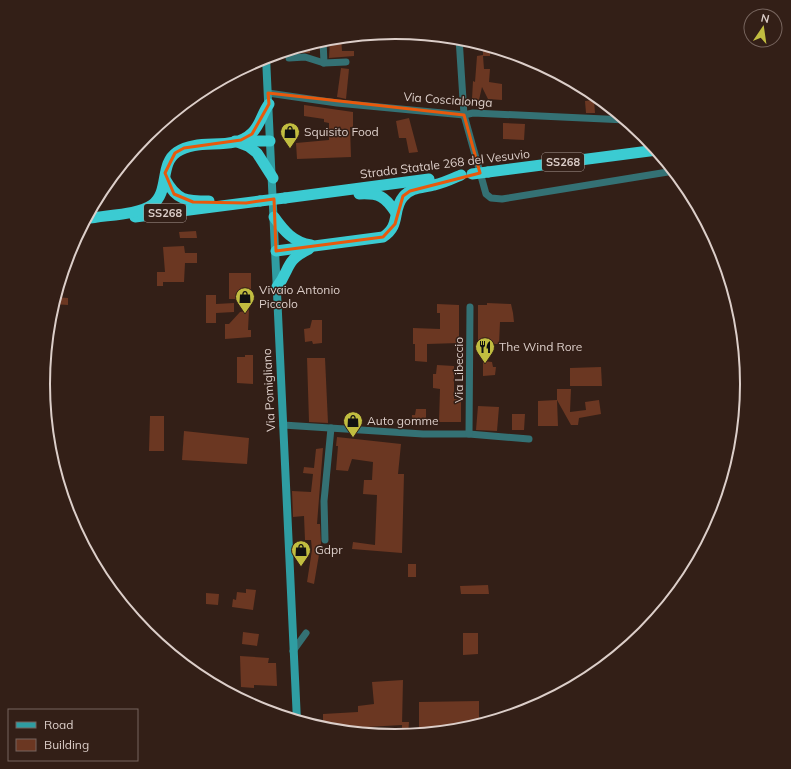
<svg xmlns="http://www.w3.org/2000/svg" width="791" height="769" font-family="Mulish,sans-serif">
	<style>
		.building { fill: #6b3722 }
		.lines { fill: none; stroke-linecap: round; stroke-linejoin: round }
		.minor { stroke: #347174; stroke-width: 7 }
		.secondary { stroke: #2f9da2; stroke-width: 8 }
		.trunk { stroke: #3bcbd2; stroke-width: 11 }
		.trunk-bridge { stroke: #3bcbd2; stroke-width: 11 }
		.marked { fill: none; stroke: #e8590c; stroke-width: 3; stroke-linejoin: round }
		.labels { text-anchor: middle; stroke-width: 3; stroke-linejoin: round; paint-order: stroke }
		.shield { fill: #331f17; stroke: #a99a94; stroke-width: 1 }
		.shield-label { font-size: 11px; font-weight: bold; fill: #dccec9 }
		.street-label { font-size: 12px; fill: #dccec9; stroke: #331f17 }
		.poi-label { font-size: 12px; fill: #dccec9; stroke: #331f17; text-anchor: start }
		.rim { fill: none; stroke: #dccec9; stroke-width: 2 }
	</style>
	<rect width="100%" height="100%" fill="#331f17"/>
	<g class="building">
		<path d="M341 37 342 51H354V56L329 58 330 38Z"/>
		<path d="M310 44V53H294V49Z"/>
		<path d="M483 44 490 46V56H483L484 69H490L489 82 502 84V100L488 99 482 87 479 100 472 99 473 81 475 82 477 56 483 55Z"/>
		<path d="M341 68 349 69 346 99 337 97Z"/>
		<path d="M594 100 595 113H586L585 101Z"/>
		<path d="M304 105 353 112V128L350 127 351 157 297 159 296 143 329 140V123L324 122V119L304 116Z"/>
		<path d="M409 118 418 152 409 153 406 138H399L396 121Z"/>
		<path d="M503 123 525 124 524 140 503 139Z"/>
		<path d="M196 231 197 238H180L179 232Z"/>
		<path d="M184 246 185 253H197V263H185L184 282H163V286H157V272H165L163 247Z"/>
		<rect x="229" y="273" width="22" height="26"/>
		<path d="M206 295H216V304L234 303V312L216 313V323H206Z"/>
		<path d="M55 297 68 298V305L53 304Z"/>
		<path d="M487 303 511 304 513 313 514 322H500L499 344H478V305H487Z"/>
		<path d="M437 304 459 305V343L427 344V362L415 361V344H413V328L440 329V313H437Z"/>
		<path d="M249 310 248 330H251V337L225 339V324H229L240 312Z"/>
		<path d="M312 320H322V343L313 344 312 341 305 342 304 329 310 328Z"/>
		<path d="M245 355H253V384L237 383V357H245Z"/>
		<path d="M307 358H325L328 423 309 422Z"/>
		<path d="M483 361 492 362 493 367H496L495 375 483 376Z"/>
		<path d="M437 365 454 366V399H461V422H439L440 389 433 388V374H436Z"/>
		<path d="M601 367 602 386H570V368Z"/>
		<path d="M557 389H571L570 412 586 410 585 402 599 400 601 414 579 418 578 425H571L557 400 558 426H538V401L557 400Z"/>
		<path d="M478 406 499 407 497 431 476 430Z"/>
		<path d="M416 409H426V424H412V415H415Z"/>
		<path d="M512 414H525L524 430H512Z"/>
		<path d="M150 416H164V451H149Z"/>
		<path d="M184 431 249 438 247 464 182 460Z"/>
		<path d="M337 437 401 444 398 474H404L402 553 352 549 353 542 375 545 377 495 363 494 364 480H372L373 462 352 459 348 471 336 470 338 446H336Z"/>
		<path d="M323 448 317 524H320L321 543 314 584 307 582 312 550 311 540H305L304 516 293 517 292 491 311 492 313 474 303 473 304 467 314 468 316 449Z"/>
		<rect x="408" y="564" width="8" height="13"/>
		<path d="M488 585 489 594H461L460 586Z"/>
		<path d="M246 589 256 590 253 610 232 607 233 599 236 600 237 592 246 593Z"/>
		<path d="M206 593 219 594 218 605 206 604Z"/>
		<path d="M243 632 259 634 257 646 242 644Z"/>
		<path d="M463 633H478V654L463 655Z"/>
		<path d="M240 656 269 658 268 663H276L277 686 254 685V688L241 687Z"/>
		<path d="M403 680 402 725 367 727V730L339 731 323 729V714L358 712V706L374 704 372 682Z"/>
		<path d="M479 701V726L464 730 419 735V702Z"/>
		<path d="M402 722H409L408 736H402Z"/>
	</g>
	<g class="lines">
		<g class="minor">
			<path d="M459 38 464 115 486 194 491 198 502 199 674 171"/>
			<path d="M323 40 324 63"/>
			<path d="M289 50V58L305 57 324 63 346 62"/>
			<path d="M268 93 337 103 464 115 473 113 626 120"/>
			<path d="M283 425 423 434H469L529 439"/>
			<path d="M469 434 470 307"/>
			<path d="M325 540 324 501 331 428"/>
			<path d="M293 651 306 633"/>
		</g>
		<path class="secondary" d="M266 57 297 721"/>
		<g class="trunk">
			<path d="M235 141 248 146 257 153 273 178"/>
			<path d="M241 141H270"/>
			<path d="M488 172 657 150"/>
			<path d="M165 179C177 201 186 201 209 201"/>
			<path d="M359 194C379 193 385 196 396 213"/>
			<path d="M285 198 429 179"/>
			<path d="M135 217 260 201"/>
			<path d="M274 217C284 231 293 242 311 245"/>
			<path d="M86 219C104 215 138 215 152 205 170 192 159 164 177 152 199 137 233 152 252 133 261 124 262 113 269 104"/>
			<path d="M276 251 383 237C401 226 392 210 403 197 411 187 423 188 434 185 444 183 452 179 461 175"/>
			<path d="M277 287C291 269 284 261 309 249"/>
		</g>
		<g class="trunk-bridge">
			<path d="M472 174 488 172"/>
			<path d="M260 201 285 198"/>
		</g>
	</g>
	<path class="marked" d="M268 93 464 115 480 173 410 191 403 196 395 224 383 237 276 251 274 199 246 203 193 202 174 194 165 173 175 153 184 148 241 140 252 134 269 104Z"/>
	<defs>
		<symbol id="shop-pin" viewBox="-11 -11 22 30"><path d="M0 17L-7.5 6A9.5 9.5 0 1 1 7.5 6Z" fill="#c1bd40" stroke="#331f17"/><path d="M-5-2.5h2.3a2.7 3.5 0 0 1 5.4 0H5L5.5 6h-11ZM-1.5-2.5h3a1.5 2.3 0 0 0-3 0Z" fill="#111"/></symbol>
		<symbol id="restaurant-pin" viewBox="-11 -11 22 30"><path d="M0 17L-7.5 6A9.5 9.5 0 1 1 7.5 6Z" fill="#c1bd40" stroke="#331f17"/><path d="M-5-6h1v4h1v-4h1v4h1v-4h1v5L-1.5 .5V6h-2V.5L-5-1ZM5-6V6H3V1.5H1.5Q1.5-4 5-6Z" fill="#111"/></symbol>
	</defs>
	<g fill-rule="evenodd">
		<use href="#shop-pin" x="279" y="121" width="22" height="30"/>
		<use href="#shop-pin" x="234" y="286" width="22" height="30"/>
		<use href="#restaurant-pin" x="474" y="336" width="22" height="30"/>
		<use href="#shop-pin" x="342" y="410" width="22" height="30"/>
		<use href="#shop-pin" x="290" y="539" width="22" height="30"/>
	</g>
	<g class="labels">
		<g class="shield">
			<rect x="542" y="153" width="42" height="18" rx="3"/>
			<rect x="144" y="204" width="42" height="18" rx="3"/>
		</g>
		<g class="shield-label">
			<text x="563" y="166">SS268</text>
			<text x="165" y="217">SS268</text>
		</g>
		<g class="street-label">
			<text transform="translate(448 100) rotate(4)" y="4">Via Coscialonga</text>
			<text transform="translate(445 164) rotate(-7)" y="4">Strada Statale 268 del Vesuvio</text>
			<text transform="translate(459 370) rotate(-90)" y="4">Via Libeccio</text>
			<text transform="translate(269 390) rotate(-93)" y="4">Via Pomigliano</text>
		</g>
		<g class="poi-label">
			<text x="304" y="136">Squisito Food</text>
			<text x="259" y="294">Vivaio Antonio<tspan x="259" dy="14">Piccolo</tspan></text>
			<text x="499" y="351">The Wind Rore</text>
			<text x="367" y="425">Auto gomme</text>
			<text x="315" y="554">Gdpr</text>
		</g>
	</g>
	<path d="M0 0H791V769H0ZM50 384a345 345 0 1 1 690 0a345 345 0 1 1-690 0Z" fill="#331f17" fill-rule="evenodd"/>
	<path class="rim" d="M50 384a345 345 0 1 1 690 0a345 345 0 1 1-690 0Z"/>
	<rect x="8" y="709" width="130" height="52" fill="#331f17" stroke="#77655e"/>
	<rect x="16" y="722" width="20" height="6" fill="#2f9da2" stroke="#77655e"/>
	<text x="44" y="729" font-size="12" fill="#dccec9">Road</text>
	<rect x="16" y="739" width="20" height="12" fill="#6b3722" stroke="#77655e"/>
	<text x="44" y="749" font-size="12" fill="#dccec9">Building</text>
	<g transform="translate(763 28) rotate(13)"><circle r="19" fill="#331f17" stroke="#77655e"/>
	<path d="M0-3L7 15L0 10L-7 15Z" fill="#c1bd40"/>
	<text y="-6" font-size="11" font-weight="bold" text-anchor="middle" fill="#dccec9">N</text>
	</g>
</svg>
